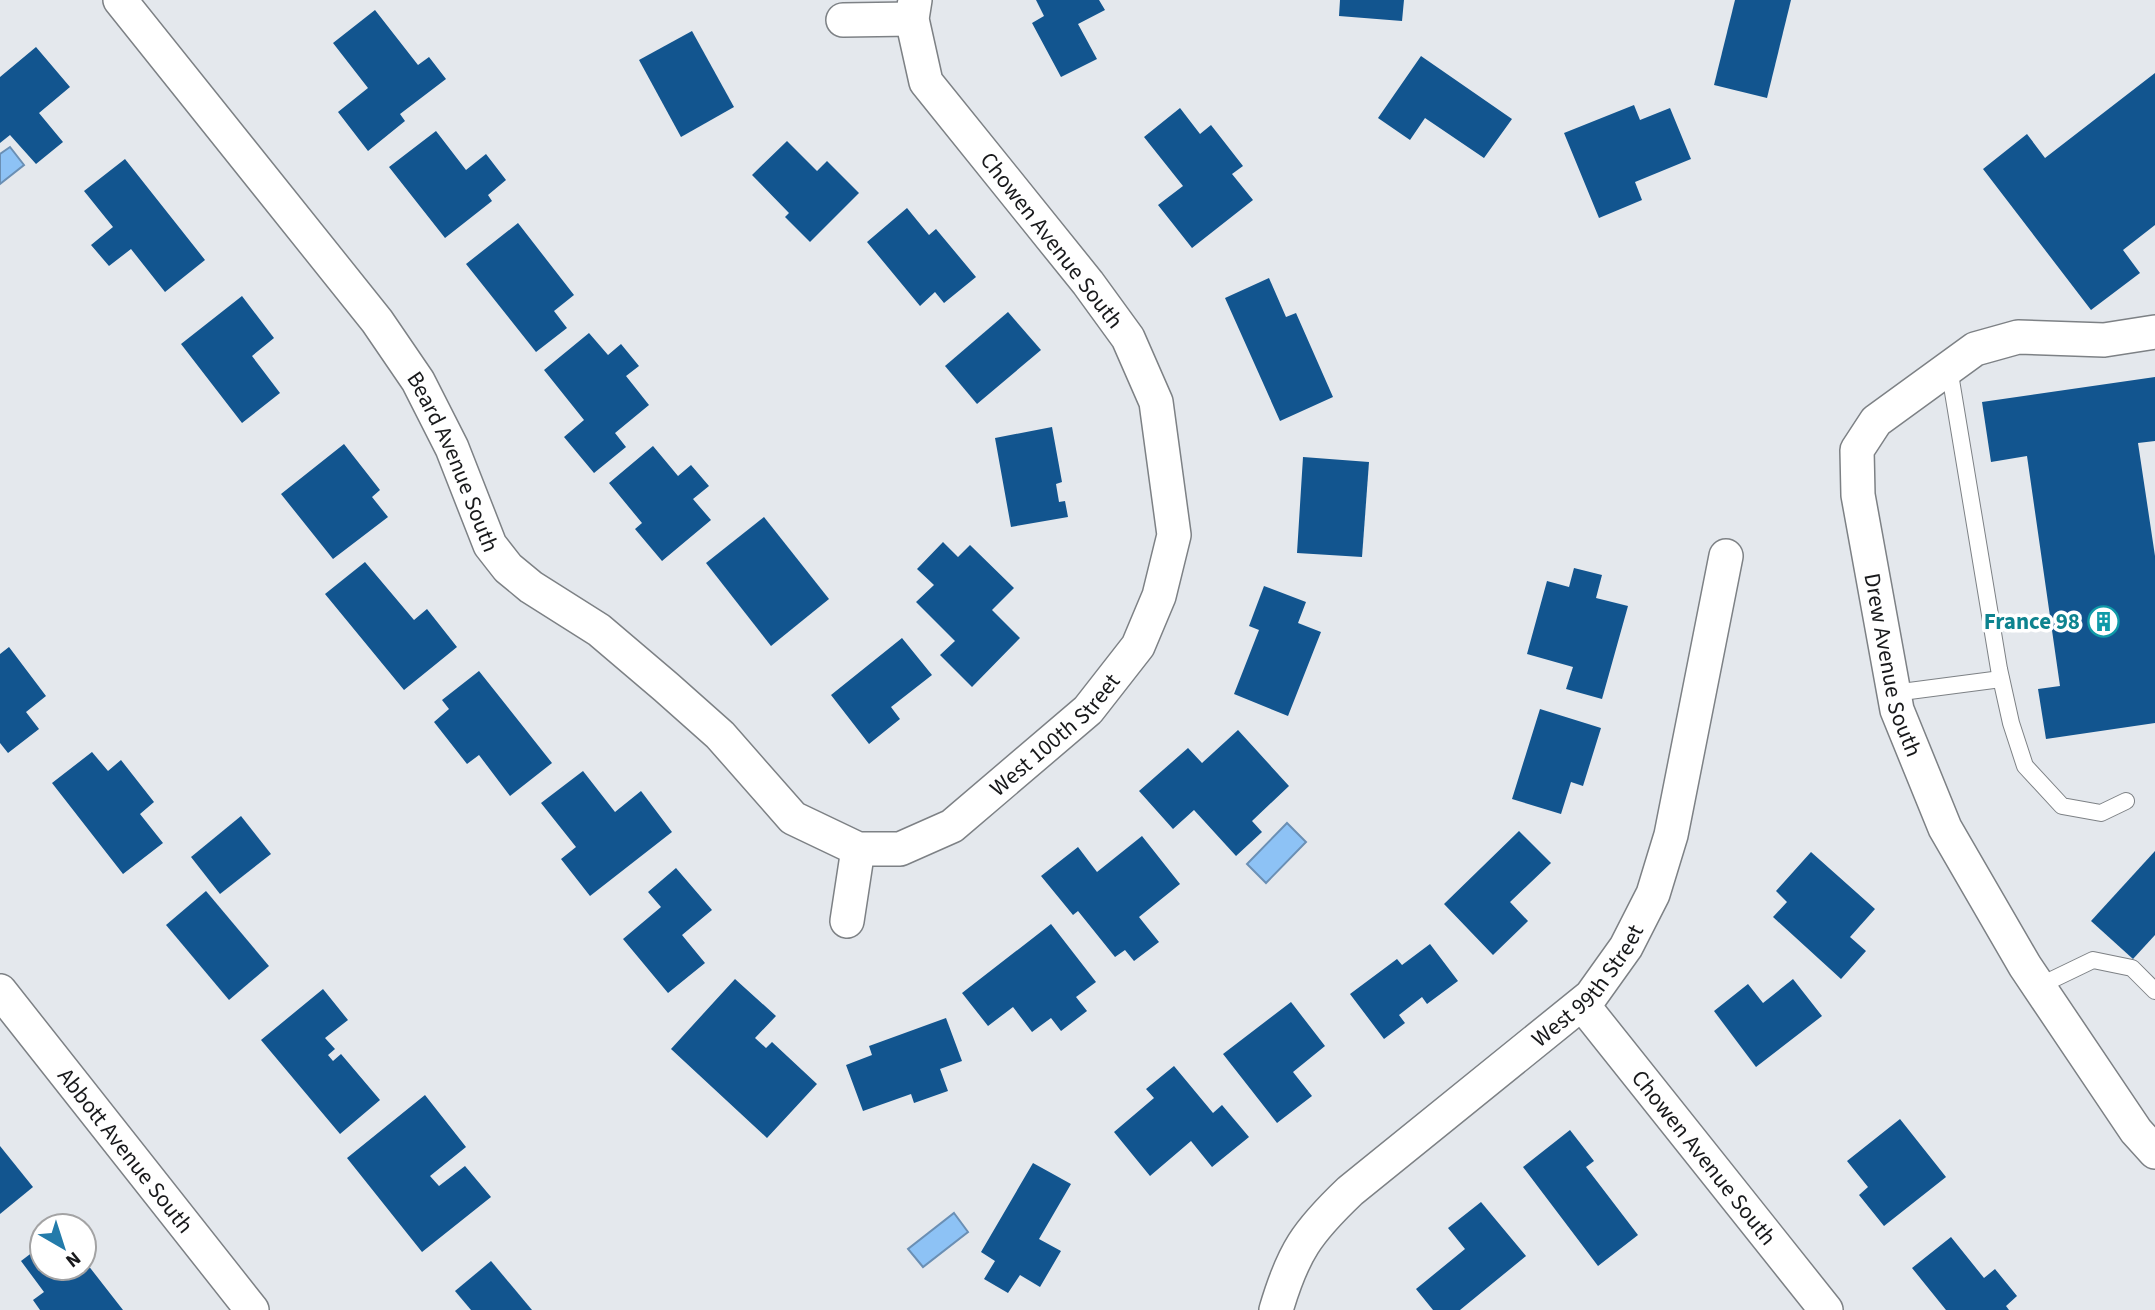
<svg xmlns="http://www.w3.org/2000/svg" width="2155" height="1310" font-family="'Source Sans 3',sans-serif">
	<style>
		.water { fill: #8dc2f5; stroke: #6a8fb4; stroke-width: 2 }
		.building { fill: #12558f }
		.lines { fill: none; stroke-linecap: round; stroke-linejoin: round }
		.service-casing { stroke: #7d8185; stroke-width: 18 }
		.minor-casing { stroke: #7d8185; stroke-width: 36 }
		.service { stroke: #fff; stroke-width: 16 }
		.minor { stroke: #fff; stroke-width: 33 }
		.labels { text-anchor: middle; stroke-width: 7; stroke-linejoin: round; paint-order: stroke }
		.street-label { font-size: 23px; fill: #18191b; stroke: #fff }
		.culture-label { font-size: 23px; font-weight: bold; fill: #0d838f; stroke: #fff; text-anchor: end }
	</style>
	<rect width="100%" height="100%" fill="#e4e8ed"/>
	<g class="water">
		<path d="M10 147 24 165 0 184V154Z"/>
		<path d="M1287 823 1306 842 1266 883 1247 864Z"/>
		<path d="M954 1213 968 1232 923 1267 908 1249Z"/>
	</g>
	<g class="building">
		<path d="M1036 0H1099L1105 10 1078 24 1097 59 1061 77 1032 23 1044 16Z"/>
		<path d="M1340 0H1404L1402 21 1339 16Z"/>
		<path d="M1735 0H1791L1767 98 1714 85Z"/>
		<path d="M375 10 418 65 429 57 446 79 400 114 405 121 368 151 338 112 368 88 333 43Z"/>
		<path d="M692 31 734 107 681 137 639 60Z"/>
		<path d="M36 47 70 87 39 113 63 142 36 164 10 135 0 143V77Z"/>
		<path d="M1421 56 1512 119 1484 158 1425 118 1410 140 1378 118Z"/>
		<path d="M2155 73V225L2123 250 2140 273 2091 310 1983 169 2027 134 2045 158Z"/>
		<path d="M1634 105 1640 120 1670 108 1691 159 1635 182 1642 200 1599 218 1564 133Z"/>
		<path d="M1180 108 1200 134 1211 125 1243 166 1232 174 1253 200 1192 248 1158 205 1183 186 1144 137Z"/>
		<path d="M436 131 466 170 486 154 506 180 488 195 492 201 445 238 389 167Z"/>
		<path d="M787 141 817 171 827 161 859 193 810 242 785 217 789 213 752 175Z"/>
		<path d="M125 159 205 260 165 292 131 249 109 266 91 245 113 227 84 191Z"/>
		<path d="M907 208 929 235 936 229 976 277 944 303 935 292 920 306 867 242Z"/>
		<path d="M518 223 574 295 554 311 567 328 536 352 466 264Z"/>
		<path d="M1269 278 1286 317 1296 313 1333 397 1280 421 1225 298Z"/>
		<path d="M242 296 274 338 252 356 280 393 242 423 181 344Z"/>
		<path d="M1008 312 1041 350 977 404 945 366Z"/>
		<path d="M589 333 608 355 621 344 639 366 626 376 649 405 615 433 626 447 594 473 564 437 584 420 544 370Z"/>
		<path d="M2155 377V441L2138 443 2155 556V723L2046 739 2038 689 2060 686 2027 456 1991 462 1982 402Z"/>
		<path d="M1052 427 1062 482 1056 484 1059 502 1065 501 1068 517 1011 527 995 438Z"/>
		<path d="M344 444 380 490 372 497 388 517 333 559 281 494Z"/>
		<path d="M653 446 678 476 691 465 709 486 693 499 711 520 662 561 635 529 642 523 609 483Z"/>
		<path d="M1303 457 1369 462 1362 557 1297 553Z"/>
		<path d="M764 517 829 599 771 646 706 563Z"/>
		<path d="M943 542 958 557 970 545 1014 588 992 610 1020 638 972 687 940 655 955 641 916 602 934 585 917 569Z"/>
		<path d="M365 562 414 620 427 609 457 647 404 690 325 594Z"/>
		<path d="M1574 568 1602 575 1596 598 1628 606 1602 699 1566 689 1573 667 1527 654 1547 581 1569 587Z"/>
		<path d="M1264 586 1306 602 1298 623 1321 632 1288 716 1234 694 1259 630 1249 626Z"/>
		<path d="M902 638 932 675 891 707 900 719 869 744 831 695Z"/>
		<path d="M9 647 46 696 26 712 39 729 8 753 0 743V654Z"/>
		<path d="M479 671 552 763 510 796 479 755 467 764 434 722 449 709 442 700Z"/>
		<path d="M1540 709 1601 728 1583 786 1571 782 1561 814 1512 799Z"/>
		<path d="M1238 730 1289 786 1252 821 1262 832 1236 856 1194 810 1173 829 1139 791 1188 748 1202 763Z"/>
		<path d="M92 752 108 771 121 760 154 802 140 814 163 843 123 874 52 783Z"/>
		<path d="M583 771 615 812 641 791 672 832 590 896 561 859 576 847 541 803Z"/>
		<path d="M241 816 271 854 220 894 191 857Z"/>
		<path d="M1519 831 1551 863 1510 902 1528 921 1493 955 1444 904Z"/>
		<path d="M1142 836 1180 884 1139 917 1159 942 1134 961 1125 950 1115 957 1078 911 1073 915 1041 876 1078 847 1097 872Z"/>
		<path d="M2155 851V935L2133 959 2091 921Z"/>
		<path d="M1811 852 1875 909 1850 937 1866 951 1841 979 1773 917 1787 902 1776 891Z"/>
		<path d="M676 868 712 910 682 935 705 963 668 993 623 939 661 907 648 892Z"/>
		<path d="M206 891 269 966 229 1000 166 925Z"/>
		<path d="M1051 924 1096 982 1076 997 1087 1011 1061 1031 1051 1018 1032 1032 1013 1007 988 1026 962 993Z"/>
		<path d="M1430 944 1458 981 1427 1004 1422 997 1399 1015 1405 1023 1384 1039 1350 994 1397 959 1402 965Z"/>
		<path d="M735 979 776 1016 755 1038 766 1048 772 1042 817 1084 767 1138 671 1049Z"/>
		<path d="M1793 979 1822 1016 1756 1067 1714 1011 1748 984 1763 1003Z"/>
		<path d="M323 989 348 1020 325 1038 335 1049 328 1055 333 1061 341 1054 380 1100 340 1134 261 1040Z"/>
		<path d="M1291 1002 1325 1046 1293 1072 1312 1096 1277 1123 1223 1054Z"/>
		<path d="M946 1018 962 1061 940 1069 948 1091 914 1103 911 1094 863 1111 846 1065 872 1055 869 1046Z"/>
		<path d="M1174 1066 1213 1113 1222 1105 1249 1137 1212 1167 1191 1141 1150 1176 1114 1132 1154 1098 1146 1089Z"/>
		<path d="M425 1095 466 1147 430 1176 439 1186 465 1166 491 1197 422 1252 347 1158Z"/>
		<path d="M1900 1119 1946 1177 1884 1226 1859 1195 1868 1187 1847 1161Z"/>
		<path d="M1570 1130 1594 1161 1586 1167 1638 1235 1598 1266 1523 1167Z"/>
		<path d="M0 1146 33 1187 0 1214Z"/>
		<path d="M1033 1163 1071 1184 1039 1239 1061 1251 1040 1287 1020 1275 1008 1293 984 1279 995 1261 981 1252Z"/>
		<path d="M1481 1202 1526 1256 1460 1310H1433L1416 1289 1465 1249 1448 1228Z"/>
		<path d="M1951 1237 1984 1278 1995 1269 2017 1296 2006 1306 2009 1310H1946L1912 1268Z"/>
		<path d="M42 1245V1268H84V1260L123 1310H40L33 1300 44 1292 21 1261Z"/>
		<path d="M491 1261 532 1310H471L455 1291Z"/>
	</g>
	<g class="lines">
		<defs>
			<g id="service">
				<path d="M1949 368 1999 669 2011 723 2025 766 2062 806 2101 813 2126 801"/>
				<path d="M1894 693 2001 679"/>
				<path d="M2039 986 2093 960 2132 968 2155 991"/>
			</g>
			<g id="minor">
				<path id="s1" d="M120 0 377 321 418 381 452 448 490 545 508 568 531 587 599 630 666 687 720 735 793 818 858 849H900L952 826 1088 710 1138 646 1159 596 1174 535 1156 402 1128 338 1088 283 926 82 912 19 915 0"/>
				<path d="M843 20 912 19"/>
				<path id="s2" d="M2155 332 2104 340 2018 337 1975 349 1876 421 1857 450 1858 495 1897 710 1945 828 2025 966 2136 1131 2155 1152"/>
				<path d="M847 921 858 849"/>
				<path id="s3" d="M0 991 252 1310"/>
				<path id="s4" d="M1582 1004 1826 1310"/>
				<path id="s5" d="M1276 1310C1293 1252 1307 1232 1350 1191L1591 996 1626 947 1653 894 1671 835 1726 556"/>
			</g>
		</defs>
		<use href="#service" class="service-casing"/>
		<use href="#minor" class="minor-casing"/>
		<use href="#service" class="service"/>
		<use href="#minor" class="minor"/>
	</g>
	<defs>
		<symbol id="building-ring" viewBox="-11 -11 22 22"><circle r="9.5" fill="#fff" stroke="#0f9aa8" stroke-width="1.5"/><path d="M-4-6H4V6H1V3H-1V6H-4ZM-2.5-4.3h1.7v1.8h-1.7ZM.8-4.3h1.7v1.8H.8ZM-2.5-1h1.7V.8h-1.7ZM.8-1h1.7V.8H.8Z" fill="#0f9aa8"/></symbol>
	</defs>
	<g fill-rule="evenodd">
		<use href="#building-ring" x="2086" y="604" width="35" height="35"/>
	</g>
	<g class="labels">
		<g class="street-label">
			<text transform="translate(1052 240) rotate(52)" y="8">Chowen Avenue South</text>
			<text dy="8" stroke="none"><textPath href="#s1" startOffset="572">Beard Avenue South</textPath></text>
			<text dy="8" stroke="none"><textPath href="#s2" startOffset="558">Drew Avenue South</textPath></text>
			<text dy="8" stroke="none"><textPath href="#s1" startOffset="1382">West 100th Street</textPath></text>
			<text dy="8" stroke="none"><textPath href="#s5" startOffset="458">West 99th Street</textPath></text>
			<text dy="8" stroke="none"><textPath href="#s3" startOffset="203">Abbott Avenue South</textPath></text>
			<text dy="8" stroke="none"><textPath href="#s4" startOffset="196">Chowen Avenue South</textPath></text>
		</g>
		<g class="culture-label">
			<text x="2080" y="629">France 98</text>
		</g>
	</g>
	<g transform="translate(63 1247) rotate(141)"><circle r="33" fill="#ffffff" stroke="#a3a3a4" stroke-width="2"/>
	<path d="M0-5L12 26L0 18L-12 26Z" fill="#237baa"/>
	<text y="-10" font-size="19" font-weight="bold" text-anchor="middle" fill="#18191b">N</text>
	</g>
</svg>
